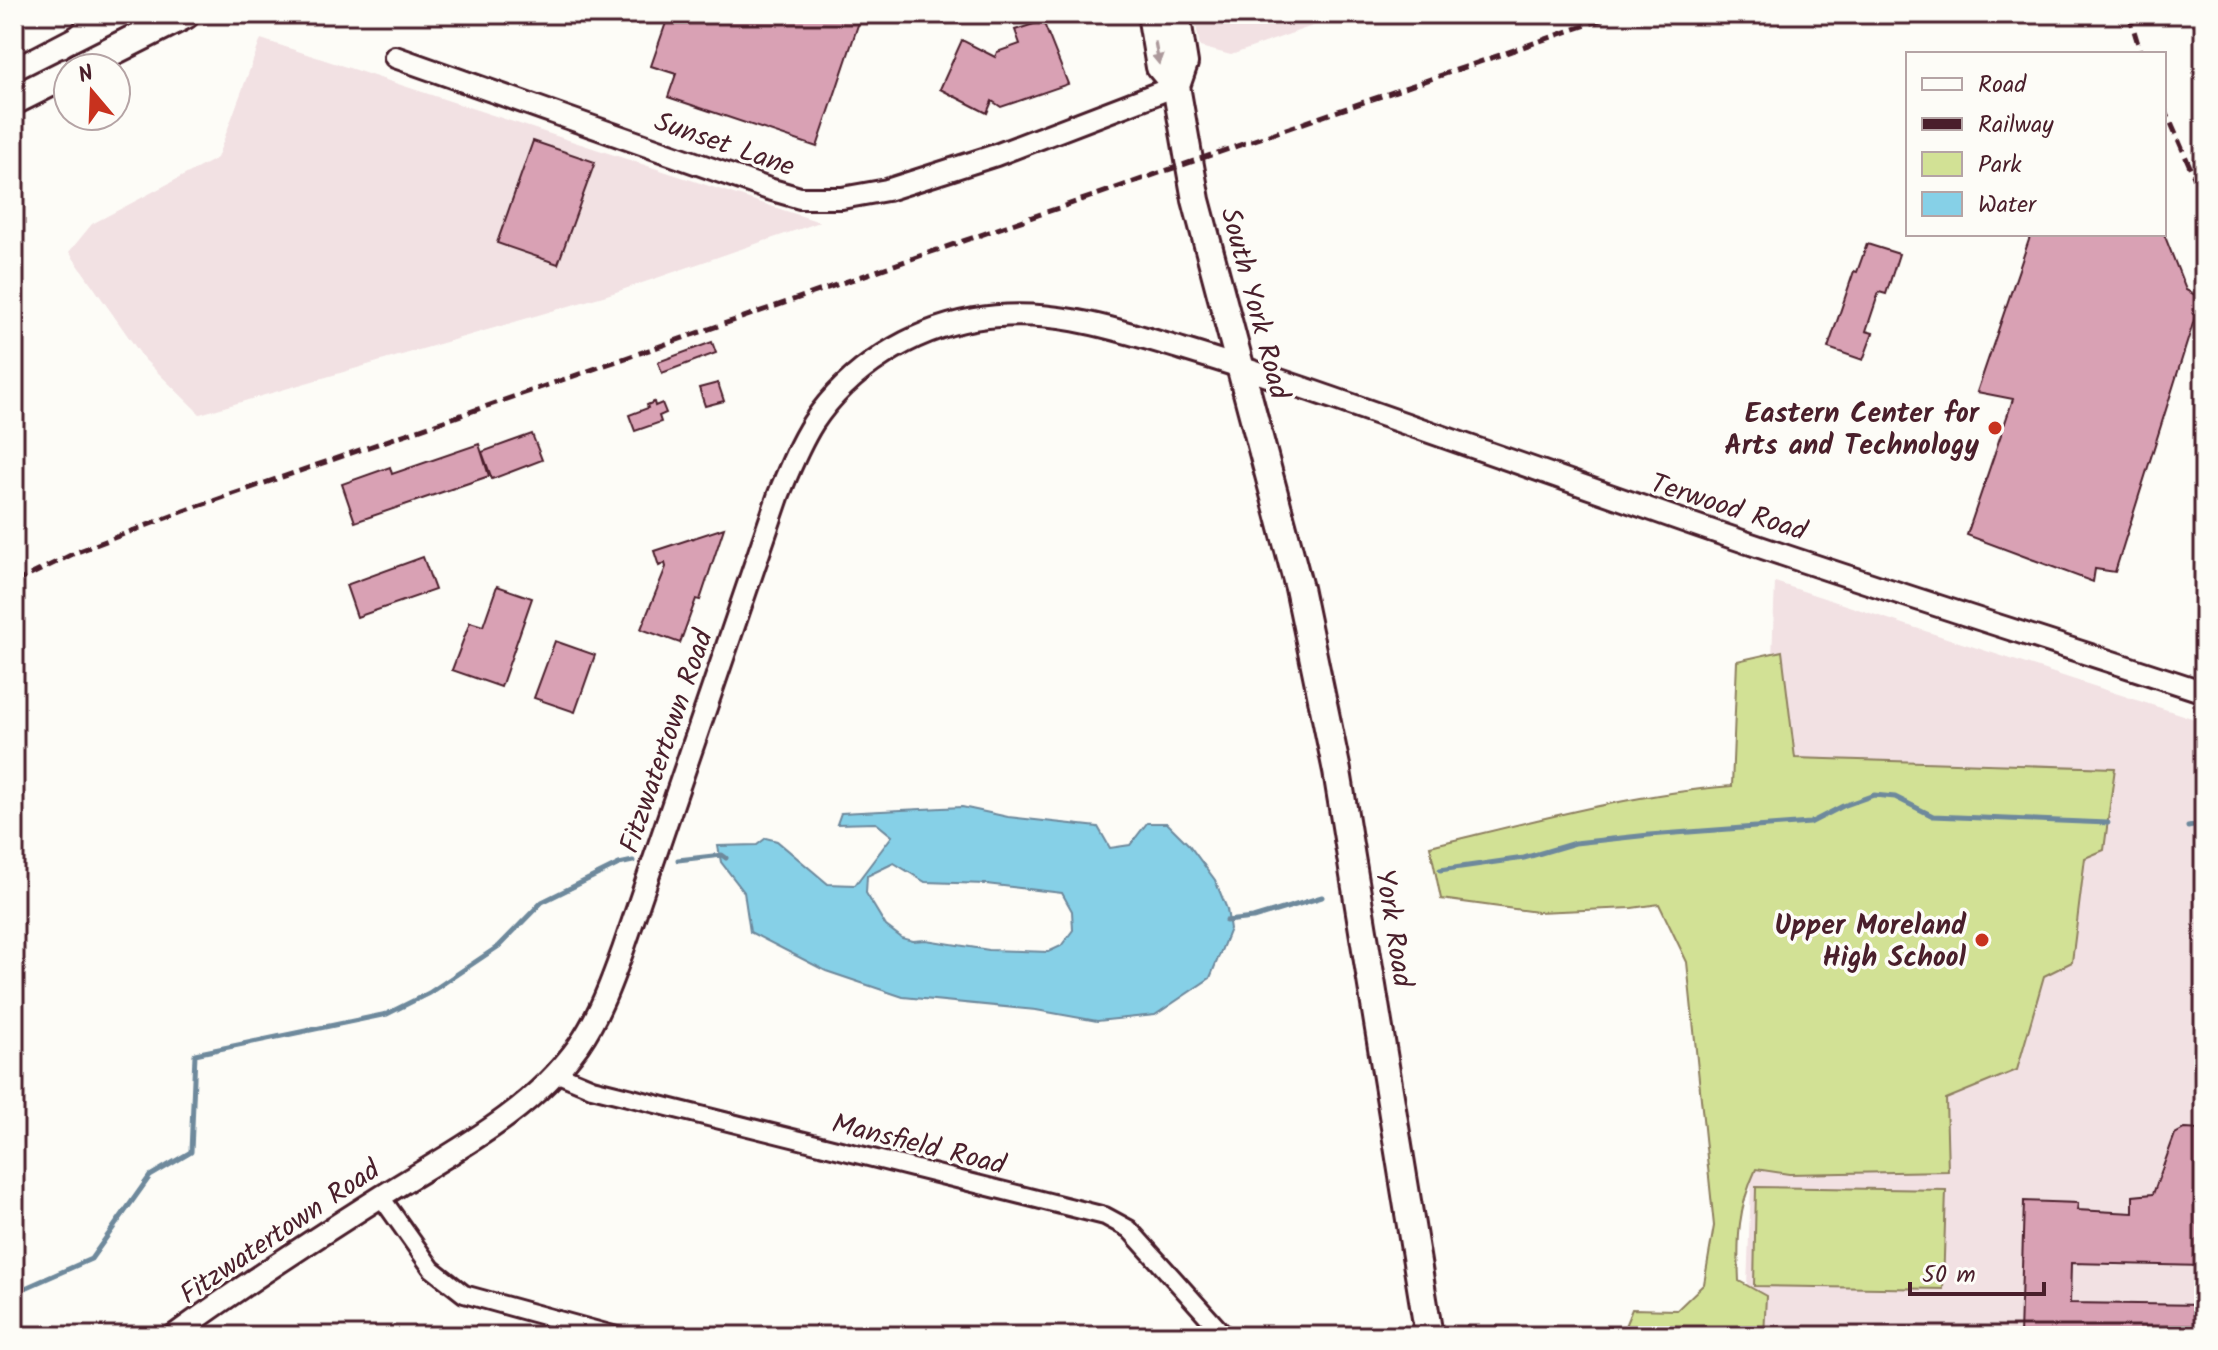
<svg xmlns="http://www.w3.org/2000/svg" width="2218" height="1350" font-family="Kalam,sans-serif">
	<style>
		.built { fill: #f2e1e3 }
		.green { fill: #d2e195; stroke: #8e8060; stroke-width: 2 }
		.water { fill: #86d0e7; stroke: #6e899c; stroke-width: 2; fill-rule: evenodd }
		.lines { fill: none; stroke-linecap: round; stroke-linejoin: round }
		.stream { stroke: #6e899c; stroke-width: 5 }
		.building { fill: #d9a1b4; stroke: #4a1f2b; stroke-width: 2 }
		.minor-casing { stroke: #4a1f2b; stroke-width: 22 }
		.tertiary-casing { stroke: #4a1f2b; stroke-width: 26 }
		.trunk-casing { stroke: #4a1f2b; stroke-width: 32 }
		.motorway-casing { stroke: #4a1f2b; stroke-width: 34 }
		.minor { stroke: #fdfcf7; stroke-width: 16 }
		.tertiary { stroke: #fdfcf7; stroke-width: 20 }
		.trunk { stroke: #fdfcf7; stroke-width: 26 }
		.motorway { stroke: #fdfcf7; stroke-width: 28 }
		.rail { stroke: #4a1f2b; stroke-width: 5; stroke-dasharray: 12 6; stroke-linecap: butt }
		.oneway { fill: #ac999b }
		.poi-dot { fill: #c8321e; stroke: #fdfcf7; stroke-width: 3 }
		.labels { text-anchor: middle; stroke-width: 7; stroke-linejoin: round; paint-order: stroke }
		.street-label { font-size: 28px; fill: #4a1f2b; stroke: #fdfcf7 }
		.poi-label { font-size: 28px; font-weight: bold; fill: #4a1f2b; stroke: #fdfcf7; text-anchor: end }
	</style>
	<rect width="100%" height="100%" fill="#fdfcf7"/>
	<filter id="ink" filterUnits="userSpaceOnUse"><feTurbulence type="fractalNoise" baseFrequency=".0125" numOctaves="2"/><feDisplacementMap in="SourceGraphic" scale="16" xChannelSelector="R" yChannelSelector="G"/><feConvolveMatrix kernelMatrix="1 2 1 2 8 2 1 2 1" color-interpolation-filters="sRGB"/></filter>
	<g filter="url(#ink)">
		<g class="built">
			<path d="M1194 14H1346L1231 55 1200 47Z"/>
			<path d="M261 39 602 151 820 222 610 294 200 414 144 359 69 252 92 224 217 158Z"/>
			<path d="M1775 582 2204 722V1336H1745Z"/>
		</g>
		<g class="green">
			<path d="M1782 651 1795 758 2115 768 2104 850 2085 858 2072 962 2044 976 2017 1070 1946 1099 1948 1171 1789 1174 1756 1169C1738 1208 1737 1238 1739 1281L1766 1296 1764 1336H1649L1625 1326 1632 1309 1677 1310 1704 1284 1714 1226 1687 962 1659 904 1632 908 1537 912 1441 899 1430 846C1530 822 1630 794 1732 786L1737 661Z"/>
			<path d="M1756 1187 1946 1190 1943 1289 1754 1286Z"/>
		</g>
		<path class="water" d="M962 807 1008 817 1098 827 1110 848 1130 845 1147 823H1167L1189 845 1215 880 1227 909 1230 929 1210 978 1155 1015 1097 1021 1036 1010 903 997 826 971 750 932 744 892 721 862 718 846 757 845 766 838 777 841 828 884 855 885 892 836 876 823 837 824 841 813ZM894 863 925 882 986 884 1062 893 1072 911 1073 930 1061 946 1048 952 989 950 926 940 913 941 902 938 886 926 866 893 867 876Z"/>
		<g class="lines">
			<g class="stream">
				<path d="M2188 827 2204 824"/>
				<path d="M678 860 722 855 726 858"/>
				<path d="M1440 870 1524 858 1575 843 1649 835 1810 823 1843 806 1874 795 1895 797 1933 816 2108 823"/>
				<path d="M1226 921 1253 918 1322 897"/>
				<path d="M14 1293 91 1259 150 1176 191 1152 195 1054 387 1014 429 993 499 946 542 902 619 864 633 861"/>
			</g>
		</g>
		<g class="building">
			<path d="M669 14H844L860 19 817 147 668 97 676 74 651 66Z"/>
			<path d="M1043 21 1068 84 1001 107 992 101 987 113 940 89 962 40 995 57 997 52 1020 44 1015 30Z"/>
			<path d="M533 141 595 162 558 264 497 243Z"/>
			<path d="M2031 234H2164L2186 290 2201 298 2115 572 2095 569 2093 582 1967 535 2013 399 1977 392Z"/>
			<path d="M1867 244 1899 254 1886 294 1879 292 1866 331 1873 333 1863 360 1828 348 1854 271 1857 272Z"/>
			<path d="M712 342 716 353 662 373 658 362Z"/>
			<path d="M718 383 724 401 705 406 699 388Z"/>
			<path d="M654 402 655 406 662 403 666 413 659 416 661 422 635 431 629 415 648 408 647 405Z"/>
			<path d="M532 434 542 460 492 479 482 452Z"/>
			<path d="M479 444 489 476 355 522 342 484 390 467 392 474Z"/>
			<path d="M724 528 700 600 696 599 680 643 641 629 666 567 665 563 659 566 654 551Z"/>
			<path d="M423 557 435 590 357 617 346 585Z"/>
			<path d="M497 586 532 598 501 687 452 670 470 622 483 626Z"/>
			<path d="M555 641 595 655 575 712 534 698Z"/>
			<path d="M2184 1129 2204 1130V1266L2071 1263 2070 1303 2204 1305V1336H2020L2024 1201 2078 1203 2077 1210 2133 1213V1196L2153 1194 2175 1134Z"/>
		</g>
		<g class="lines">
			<defs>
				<g id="minor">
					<path d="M556 1073 592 1088 1105 1216 1129 1229 1225 1336"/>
					<path d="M381 1197 432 1269 464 1294 617 1336"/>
				</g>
				<g id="tertiary">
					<path d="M395 57 769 189 800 198H842L887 190 996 155 1176 86"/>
					<path d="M173 1336C241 1286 311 1241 382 1196 452 1152 530 1114 579 1045 599 1016 611 983 623 950L779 494C789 470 799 445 813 423 849 369 911 330 974 319 1047 306 1113 328 1182 349 1242 367 1302 387 1361 408 1460 443 1559 478 1658 512 1839 576 2022 632 2204 692"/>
				</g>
				<g id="trunk">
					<path d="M1151 14 1160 67 1176 86"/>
					<path d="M1176 14 1184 63 1176 86 1196 200 1299 588 1337 771 1429 1336"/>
				</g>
				<g id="motorway">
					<path d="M14 39 62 14"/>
					<path d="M78 68 185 14"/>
					<path d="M14 100 68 73"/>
				</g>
			</defs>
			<use href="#minor" class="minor-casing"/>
			<use href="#tertiary" class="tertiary-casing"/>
			<use href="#trunk" class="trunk-casing"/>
			<use href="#motorway" class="motorway-casing"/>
			<use href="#minor" class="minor"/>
			<use href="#tertiary" class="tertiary"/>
			<use href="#trunk" class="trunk"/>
			<use href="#motorway" class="motorway"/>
			<g class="rail">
				<path d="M2129 14 2141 54"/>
				<path d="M2164 107 2204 199"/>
				<path d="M14 583 77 552 187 510 1618 14"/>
			</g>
		</g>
		<defs><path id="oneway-solid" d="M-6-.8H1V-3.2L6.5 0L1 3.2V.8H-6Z" transform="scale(2)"/></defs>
		<use class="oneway" href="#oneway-solid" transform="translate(1157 53) rotate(80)"/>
	</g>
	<g class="poi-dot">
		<circle cx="1995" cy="428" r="8"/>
		<circle cx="1982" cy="940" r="8"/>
	</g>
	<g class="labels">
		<g class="street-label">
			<text transform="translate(725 143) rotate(19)" y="10">Sunset Lane</text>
			<text transform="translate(1256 303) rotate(75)" y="10">South York Road</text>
			<text transform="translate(1729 506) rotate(18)" y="10">Terwood Road</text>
			<text transform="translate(665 741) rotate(-71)" y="10">Fitzwatertown Road</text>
			<text transform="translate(1395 928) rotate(81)" y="10">York Road</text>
			<text transform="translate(919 1143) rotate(14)" y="10">Mansfield Road</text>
			<text transform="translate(279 1231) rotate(-34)" y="10">Fitzwatertown Road</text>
		</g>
		<g class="poi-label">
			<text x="1979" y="422">Eastern Center for<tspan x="1979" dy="32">Arts and Technology</tspan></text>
			<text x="1966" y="934">Upper Moreland<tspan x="1966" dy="32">High School</tspan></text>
		</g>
	</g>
	<rect width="2218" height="1350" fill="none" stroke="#fdfcf7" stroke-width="48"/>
	<rect x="24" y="24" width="2170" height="1302" fill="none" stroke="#4a1f2b" stroke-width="3" filter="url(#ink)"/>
	<rect x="1906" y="52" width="260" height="184" fill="#fdfcf7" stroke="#b5a4a5" stroke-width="2"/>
	<rect x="1922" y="78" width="40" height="12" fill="#fdfcf7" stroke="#b5a4a5" stroke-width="2"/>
	<text x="1978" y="92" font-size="24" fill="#4a1f2b">Road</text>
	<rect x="1922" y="118" width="40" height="12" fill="#4a1f2b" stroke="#b5a4a5" stroke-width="2"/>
	<text x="1978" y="132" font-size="24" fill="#4a1f2b">Railway</text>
	<rect x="1922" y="152" width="40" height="24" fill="#d2e195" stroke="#b5a4a5" stroke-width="2"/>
	<text x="1978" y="172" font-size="24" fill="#4a1f2b">Park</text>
	<rect x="1922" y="192" width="40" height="24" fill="#86d0e7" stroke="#b5a4a5" stroke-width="2"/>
	<text x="1978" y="212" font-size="24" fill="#4a1f2b">Water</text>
	<g transform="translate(92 92) rotate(341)"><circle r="38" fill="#fdfcf7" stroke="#b5a4a5" stroke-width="2"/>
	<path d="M0-6L14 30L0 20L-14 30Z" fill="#c8321e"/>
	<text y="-12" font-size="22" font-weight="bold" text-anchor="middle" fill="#4a1f2b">N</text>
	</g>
	<path d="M1910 1282v12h134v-12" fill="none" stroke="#4a1f2b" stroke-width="4"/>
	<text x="1922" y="1282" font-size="24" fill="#4a1f2b" stroke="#fdfcf7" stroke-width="6" paint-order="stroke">50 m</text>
</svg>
